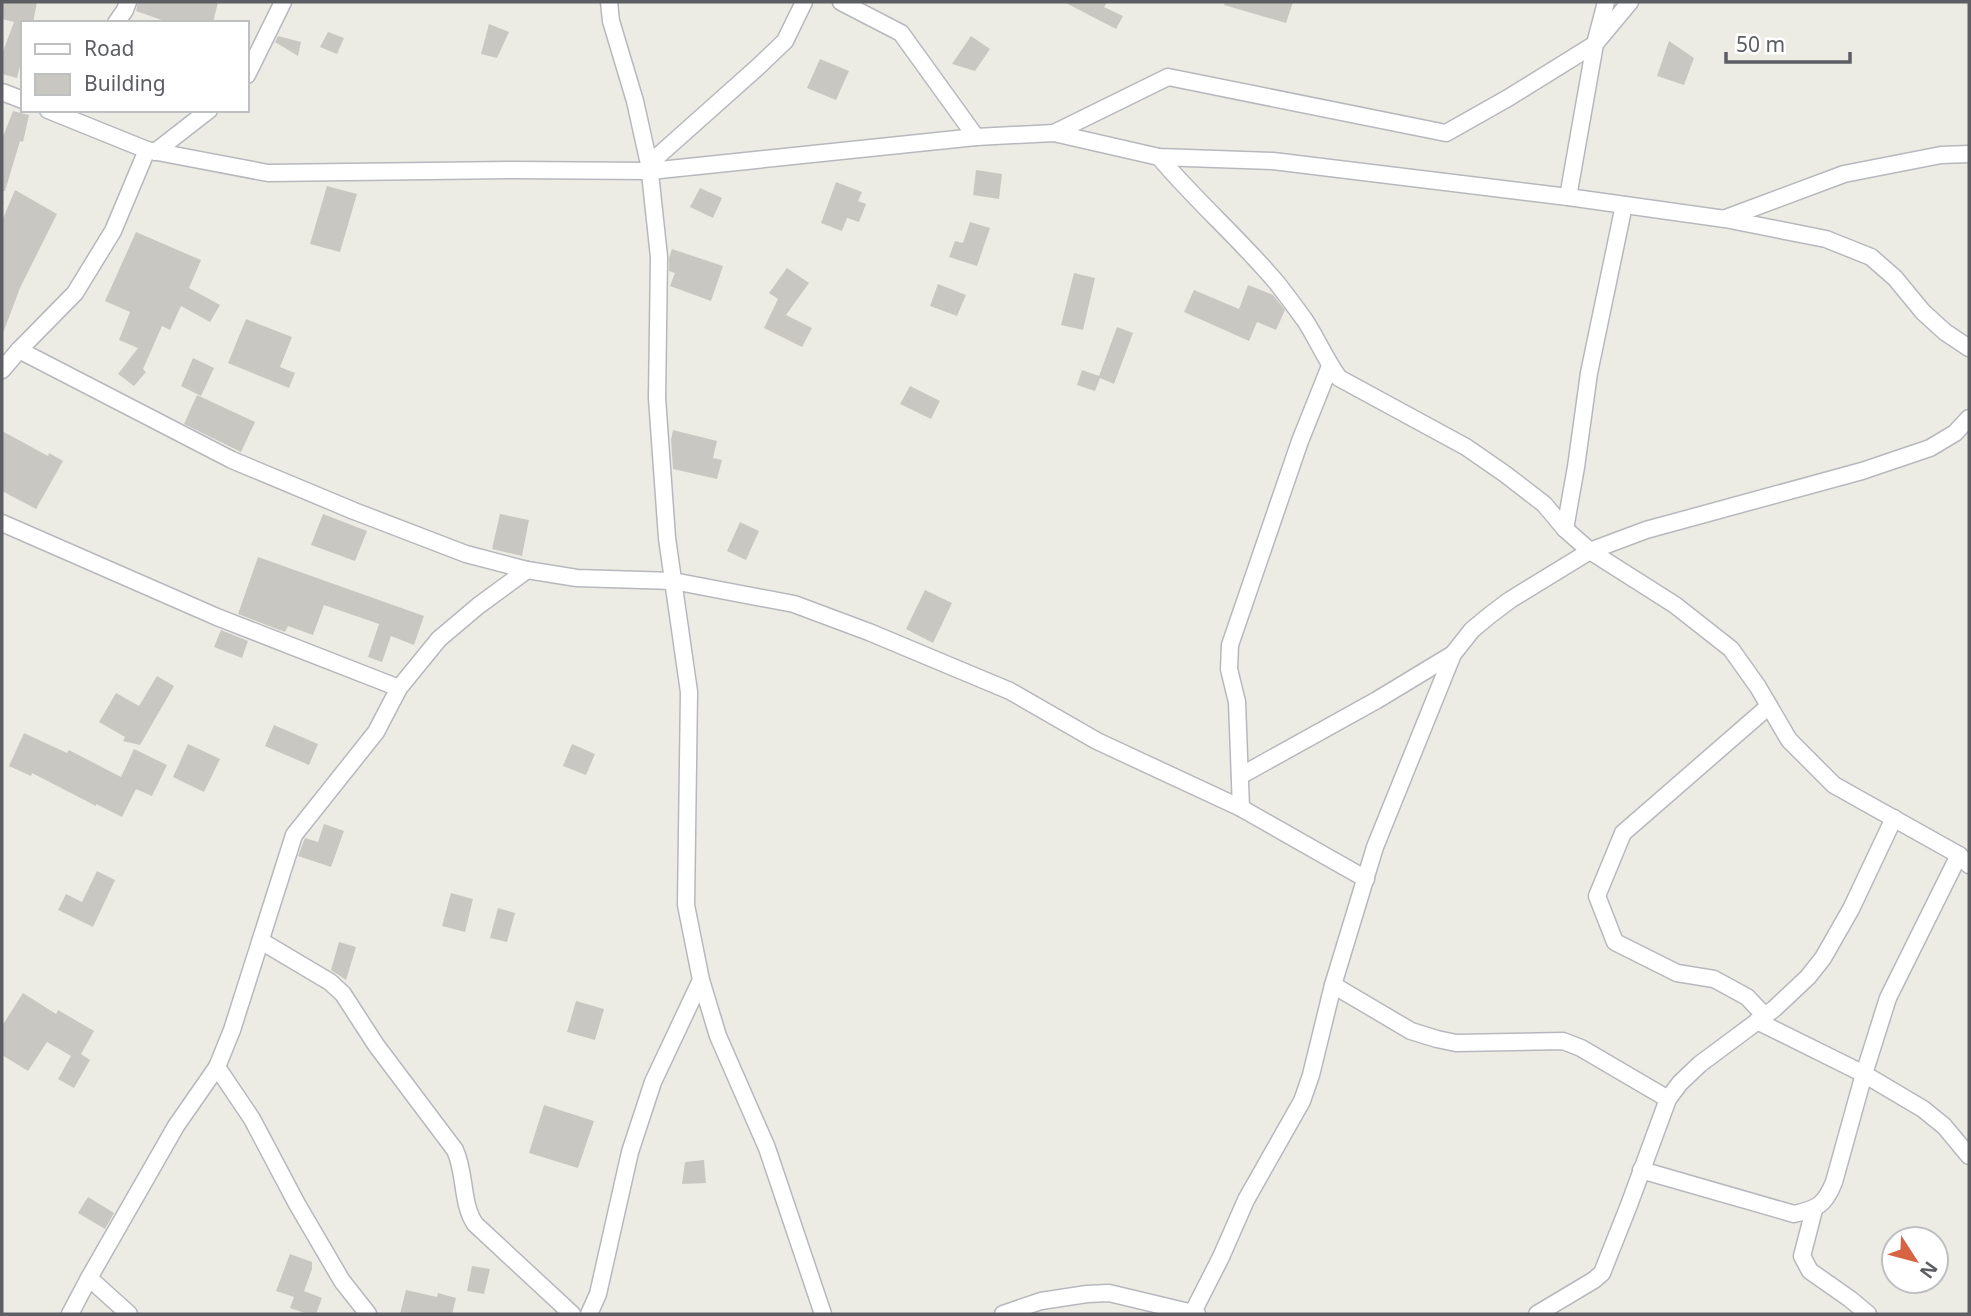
<svg xmlns="http://www.w3.org/2000/svg" width="1971" height="1316" font-family="'Noto Sans',sans-serif">
	<style>
		.building { fill: #c9c7c1 }
		.lines { fill: none; stroke-linecap: round; stroke-linejoin: round }
		.minor-casing { stroke: #b7b8bd; stroke-width: 19 }
		.minor { stroke: #fff; stroke-width: 16 }
	</style>
	<rect width="100%" height="100%" fill="#edece4"/>
	<g class="building">
		<path d="M2 2H37L33 23H23V55L17 78 2 74V54L14 22 2 19Z"/>
		<path d="M138 2H218L213 23H170L136 11Z"/>
		<path d="M1064 2H1107L1104 7 1123 16 1116 29Z"/>
		<path d="M1225 2H1293L1286 23 1224 5Z"/>
		<path d="M489 24 509 32 497 58 481 54Z"/>
		<path d="M328 32 344 38 337 54 320 47Z"/>
		<path d="M278 36 301 42 298 56 275 42Z"/>
		<path d="M971 36 990 49 975 71 952 64Z"/>
		<path d="M1669 41 1694 58 1684 85 1657 76Z"/>
		<path d="M820 59 849 71 836 100 807 88Z"/>
		<path d="M13 111 29 115 23 142 20 141 5 191H2V139Z"/>
		<path d="M976 170 1002 174 999 199 973 195Z"/>
		<path d="M836 182 862 192 858 201 866 204 859 222 847 218 842 231 821 223Z"/>
		<path d="M327 186 357 194 340 252 310 244Z"/>
		<path d="M700 188 722 198 713 218 690 207Z"/>
		<path d="M15 190 57 214 20 288 3 333 2 221Z"/>
		<path d="M970 222 990 228 977 266 949 257 955 241 963 243Z"/>
		<path d="M136 232 201 260 189 288 220 305 210 322 181 306 170 330 162 326 143 369 146 372 134 386 118 374 138 348 119 340 130 312 105 301Z"/>
		<path d="M672 249 723 266 711 301 670 286 675 273 669 271V258Z"/>
		<path d="M787 268 809 283 786 315 812 328 802 347 764 328 778 299 769 293Z"/>
		<path d="M1074 273 1095 278 1083 330 1061 325Z"/>
		<path d="M938 284 966 295 957 316 930 306Z"/>
		<path d="M1248 285 1273 295 1285 310 1276 330 1257 322 1249 341 1184 312 1194 290 1239 309Z"/>
		<path d="M246 319 292 337 280 367 295 373 289 388 228 363Z"/>
		<path d="M1117 327 1133 333 1114 384 1100 378 1095 391 1077 385 1082 370 1099 376Z"/>
		<path d="M193 358 214 368 201 396 181 386Z"/>
		<path d="M910 386 940 401 931 419 900 404Z"/>
		<path d="M197 395 255 422 241 452 184 424Z"/>
		<path d="M673 430 717 441 713 458 722 460 717 479 673 469 671 440Z"/>
		<path d="M2 431 48 456 49 453 63 461 36 509 2 491Z"/>
		<path d="M323 514 367 531 355 561 311 545Z"/>
		<path d="M500 514 529 520 522 556 492 549Z"/>
		<path d="M740 522 759 531 746 560 727 551Z"/>
		<path d="M258 557 424 616 414 645 391 636 382 662 368 657 379 624 324 605 313 635 288 626 285 632 238 614Z"/>
		<path d="M925 590 952 603 933 643 906 629Z"/>
		<path d="M221 630 248 641 242 658 214 647Z"/>
		<path d="M157 676 174 686 140 745 123 741 125 737 99 722 116 693 139 706Z"/>
		<path d="M274 725 318 744 309 765 265 746Z"/>
		<path d="M24 733 67 753 69 750 121 777 134 749 167 765 152 796 136 789 122 817 96 804V806L32 773 31 776 9 766Z"/>
		<path d="M188 744 220 759 204 792 173 777Z"/>
		<path d="M572 744 595 754 586 775 563 766Z"/>
		<path d="M324 824 344 831 331 867 298 856 305 838 318 842Z"/>
		<path d="M97 871 115 880 93 927 58 910 66 894 82 902Z"/>
		<path d="M451 893 473 899 465 932 442 926Z"/>
		<path d="M498 908 515 913 507 942 490 938Z"/>
		<path d="M339 942 356 947 346 980 331 970Z"/>
		<path d="M23 993 56 1014 58 1010 94 1031 81 1054 90 1060 74 1088 58 1079 71 1056 47 1042 28 1071 2 1055V1026Z"/>
		<path d="M576 1001 604 1009 595 1040 567 1032Z"/>
		<path d="M544 1105 594 1121 578 1168 529 1153Z"/>
		<path d="M704 1160 706 1183 682 1184 685 1162Z"/>
		<path d="M88 1197 114 1213 105 1229 78 1213Z"/>
		<path d="M290 1254 312 1262V1269L304 1291 322 1298 316 1314H308L290 1308 294 1297 276 1291Z"/>
		<path d="M472 1266 490 1269 484 1294 467 1291Z"/>
		<path d="M406 1290 437 1297 438 1293 456 1298 452 1314H400Z"/>
	</g>
	<g class="lines">
		<defs>
			<g id="minor">
				<path d="M609 2 611 21 635 101 649 164 659 257 657 398 667 538 689 692 686 905 701 980 718 1036 767 1148 823 1314"/>
				<path d="M841 2 901 33 976 137"/>
				<path d="M116 23 125 10 128 2"/>
				<path d="M247 75 283 2"/>
				<path d="M2 92 23 100"/>
				<path d="M48 110 147 150 268 173 513 170 650 171 976 137 1054 133 1159 157 1273 161 1568 197 1725 219 1826 239 1871 257 1895 278 1923 312 1945 332 1969 348"/>
				<path d="M1054 133 1168 77 1446 133 1508 98 1595 44 1630 2"/>
				<path d="M155 152 209 110"/>
				<path d="M1159 157C1196 201 1240 239 1277 283 1287 296 1297 309 1306 322 1318 341 1326 360 1339 378L1466 447 1505 474 1544 504 1565 529 1590 551 1675 605 1731 649 1758 687 1789 740 1834 785 1959 855 1969 865"/>
				<path d="M649 164 760 65 785 41 804 2"/>
				<path d="M1568 197 1595 44 1606 2"/>
				<path d="M1726 218 1844 174 1941 155 1969 154"/>
				<path d="M19 350 232 460 354 511 466 554 527 570 577 578 673 581 794 604 869 632 1010 691 1097 741 1241 808 1366 879"/>
				<path d="M2 370 19 350 75 293 113 231 147 150"/>
				<path d="M2 523 217 617 399 688"/>
				<path d="M1565 529 1576 467 1589 373 1624 205"/>
				<path d="M1240 776 1377 700 1453 654"/>
				<path d="M1241 808 1237 702 1229 669 1230 645 1300 441 1330 366"/>
				<path d="M261 941 330 982 343 994 376 1045 455 1150C466 1174 461 1203 475 1224L572 1314"/>
				<path d="M1333 985 1411 1031 1437 1039 1456 1043 1563 1041 1581 1048 1668 1099"/>
				<path d="M1765 1016 1747 997 1714 979 1677 973 1615 942 1597 896 1623 833 1769 706"/>
				<path d="M1757 1021 1864 1074 1923 1109 1944 1126 1969 1156"/>
				<path d="M217 1067 252 1119 297 1204 342 1281 368 1314"/>
				<path d="M1641 1170 1794 1214C1817 1209 1825 1205 1834 1182L1864 1074 1888 998 1959 855"/>
				<path d="M1814 1210 1802 1256 1810 1271 1850 1299 1868 1314"/>
				<path d="M89 1278 129 1314"/>
				<path d="M70 1314 89 1278 176 1126 217 1067 232 1030 294 835 376 732 399 688 439 639 478 606 527 570"/>
				<path d="M589 1314 598 1294 630 1152 653 1082 701 980"/>
				<path d="M1003 1314 1041 1301 1087 1294 1109 1293 1197 1314"/>
				<path d="M1192 1314 1221 1257 1246 1200 1302 1101 1311 1075 1333 985 1375 847 1453 654 1472 630 1490 615 1510 600 1590 551 1646 530 1862 471 1930 448 1955 433 1969 418"/>
				<path d="M1537 1314 1594 1280 1602 1273 1629 1205 1668 1099 1680 1083 1700 1064 1774 1009 1808 977 1823 958 1851 909 1894 818"/>
			</g>
		</defs>
		<use href="#minor" class="minor-casing"/>
		<use href="#minor" class="minor"/>
	</g>
	<rect width="1971" height="1316" fill="none" stroke="#5c5e63" stroke-width="7"/>
	<rect x="21" y="21" width="228" height="91" fill="#ffffff" stroke="#bebfc1" stroke-width="2"/>
	<rect x="35" y="44" width="35" height="10" fill="#ffffff" stroke="#bebfc1" stroke-width="2"/>
	<text x="84" y="56" font-size="21" fill="#5c5e63">Road</text>
	<rect x="35" y="74" width="35" height="21" fill="#c9c7c1" stroke="#bebfc1" stroke-width="2"/>
	<text x="84" y="91" font-size="21" fill="#5c5e63">Building</text>
	<g transform="translate(1915 1260) rotate(126)"><circle r="33" fill="#ffffff" stroke="#bebfc1" stroke-width="2"/>
	<path d="M0-5L12 26L0 18L-12 26Z" fill="#d66442"/>
	<text y="-10" font-size="19" font-weight="bold" text-anchor="middle" fill="#5c5e63">N</text>
	</g>
	<path d="M1726 52v10h124v-10" fill="none" stroke="#5c5e63" stroke-width="3.5"/>
	<text x="1736" y="52" font-size="21" fill="#5c5e63" stroke="#ffffff" stroke-width="5" paint-order="stroke">50 m</text>
</svg>
